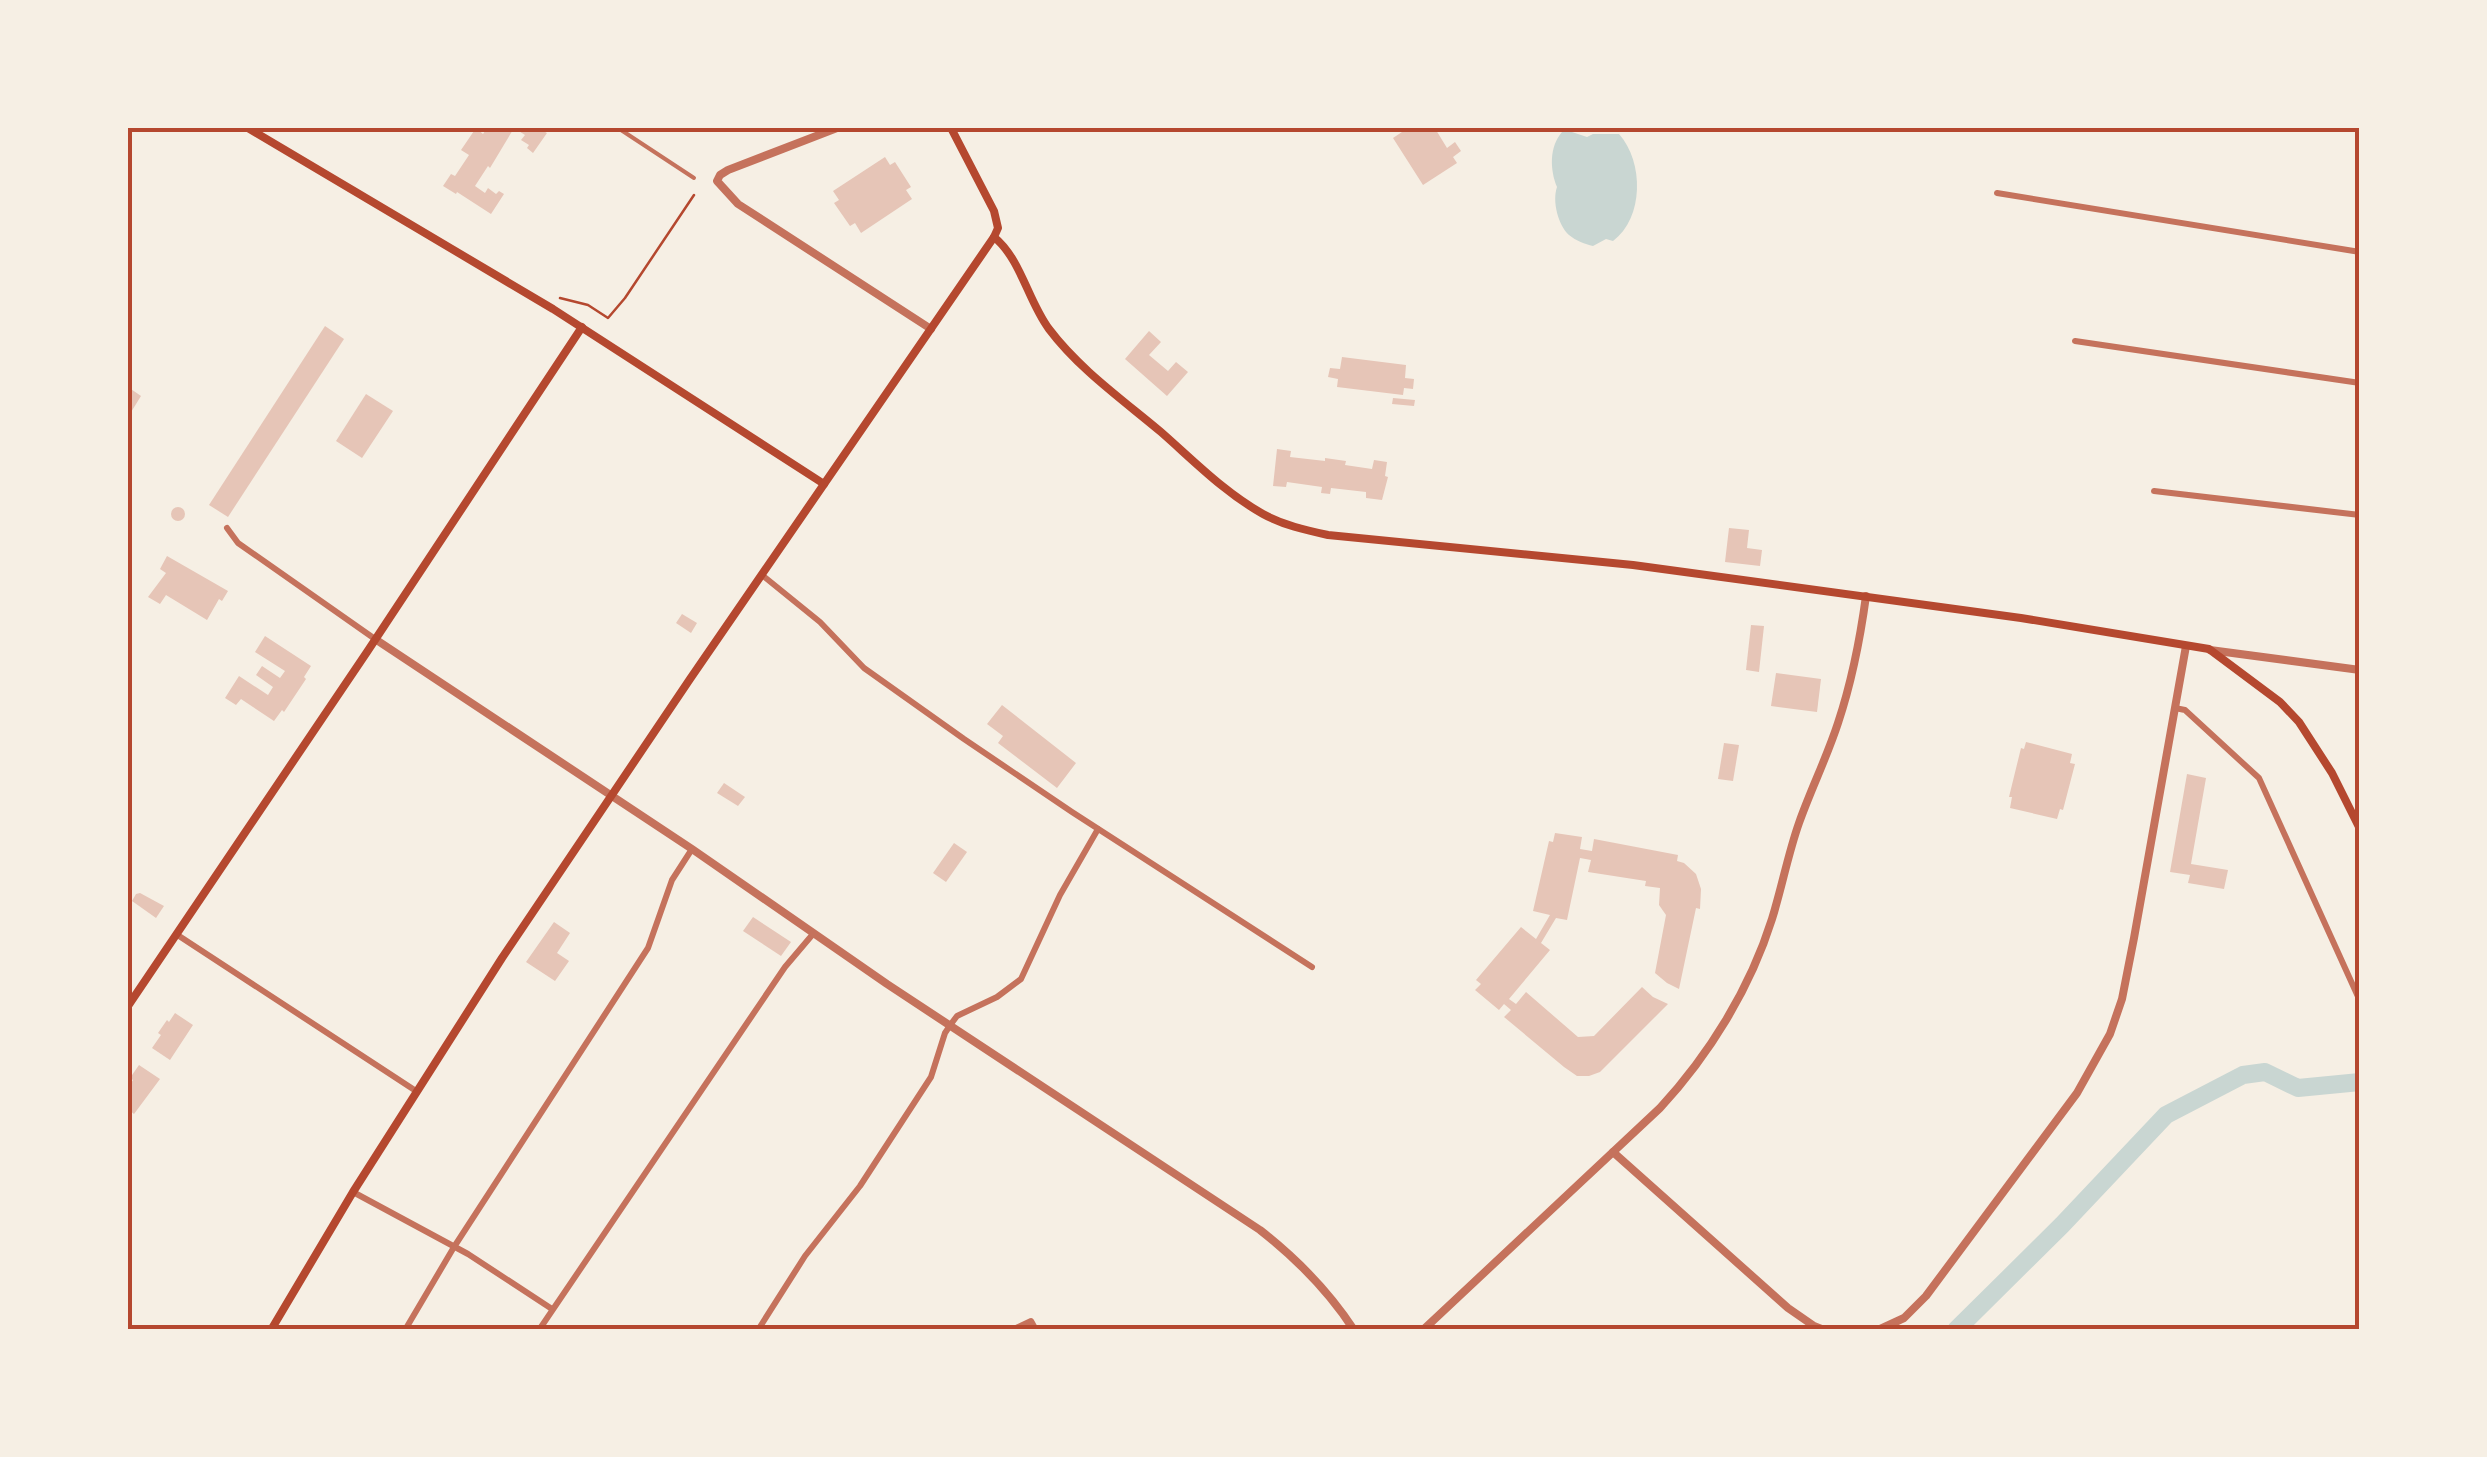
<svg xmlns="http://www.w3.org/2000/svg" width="2487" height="1457" font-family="'Open Sans',sans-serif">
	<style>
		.water { fill: #c9d6d2 }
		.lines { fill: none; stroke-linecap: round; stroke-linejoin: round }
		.river { stroke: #c9d6d2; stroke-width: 18 }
		.building { fill: #e6c5b7 }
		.path { stroke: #b5482f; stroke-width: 2.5 }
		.pedestrian { stroke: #c5725c; stroke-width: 4 }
		.minor { stroke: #c5725c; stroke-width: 6 }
		.tertiary { stroke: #c5725c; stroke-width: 8 }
		.secondary { stroke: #b5482f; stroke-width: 8 }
		.neatline { fill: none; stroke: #b5482f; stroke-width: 4 }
	</style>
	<rect width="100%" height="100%" fill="#f6efe4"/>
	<path class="water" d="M1569 131 1587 137 1593 134H1619C1644 162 1644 218 1613 241L1606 239 1593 246C1585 244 1576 241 1569 235 1558 225 1552 201 1557 187 1550 170 1549 147 1562 132Z"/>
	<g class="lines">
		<path class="river" d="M1956 1330 2062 1225 2166 1115 2243 1075 2265 1072 2298 1088 2360 1082"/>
	</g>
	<g class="building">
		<path d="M476 128 483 134 487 128H538L547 133 533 153 527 148 529 145 521 140 525 135 514 128 490 168 488 166 475 186 485 193 488 188 496 194 499 191 504 194 491 214 457 192 456 194 443 186 451 174 455 176 469 155 461 150Z"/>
		<path d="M1403 128H1440L1436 130 1447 148 1455 142 1461 151 1453 157 1457 163 1423 185 1393 138 1405 130Z"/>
		<path d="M885 157 890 165 895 162 911 187 906 190 912 199 861 233 855 223 850 226 834 203 839 200 833 191Z"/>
		<path d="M325 326 344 339 228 517 209 505Z"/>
		<path d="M1149 331 1161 342 1149 355 1168 371 1176 362 1188 372 1167 396 1125 359Z"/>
		<path d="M1342 357 1406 365 1405 378 1414 379 1413 389 1404 388 1403 395 1337 387 1338 379 1328 377 1330 368 1340 369Z"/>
		<path d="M128 387 141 396 128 417Z"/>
		<path d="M366 394 393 411 362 458 336 441Z"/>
		<path d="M1393 398 1415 400 1414 406 1392 404Z"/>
		<path d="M1277 449 1291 451 1290 457 1325 461V458L1346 461 1345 465 1372 469 1374 460 1387 462 1385 476 1388 477 1382 500 1366 498V492L1331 488 1330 494 1321 493 1322 487 1287 482 1286 487 1273 486Z"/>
		<circle cx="178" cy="514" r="7"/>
		<path d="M1729 528 1749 530 1747 548 1762 550 1760 566 1725 562Z"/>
		<path d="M167 556 228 591 222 601 219 599 207 620 166 595 160 604 148 597 166 573 160 569Z"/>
		<path d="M682 614 697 623 691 633 676 623Z"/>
		<path d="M1751 625 1764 626 1759 672 1746 670Z"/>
		<path d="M265 636 311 666 304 677 306 679 284 712 282 710 274 721 241 699 236 705 225 698 239 676 268 695 273 687 256 675 262 666 280 678 285 671 255 652Z"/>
		<path d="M1776 673 1821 679 1817 712 1771 706Z"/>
		<path d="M1002 705 1076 763 1057 788 998 743 1003 736 987 724Z"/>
		<path d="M2026 742 2072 754 2070 763 2075 764 2063 810 2060 809 2057 819 2010 808 2012 797H2009L2021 748 2024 749Z"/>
		<path d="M1724 743 1739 745 1733 781 1718 779Z"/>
		<path d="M2187 774 2206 778 2191 864 2228 870 2224 889 2188 883 2190 875 2170 872Z"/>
		<path d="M724 783 745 797 738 806 717 793Z"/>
		<path d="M1555 833 1582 837 1580 849 1592 851 1594 839 1678 855 1677 861 1684 863 1696 874 1701 889 1700 909 1696 908 1679 989 1667 983 1655 973 1666 915 1659 905 1660 888 1645 886 1646 881 1588 872 1591 860 1580 858 1567 920 1556 918 1541 943 1550 950 1509 999 1516 1004 1526 992 1578 1037 1594 1036 1642 987 1653 997 1668 1004 1600 1072 1589 1076H1577L1564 1067 1504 1017 1511 1010 1504 1004 1499 1010 1475 990 1481 984 1476 980 1521 927 1536 939 1550 915 1533 911 1549 841 1553 842Z"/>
		<path d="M954 843 967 852 946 882 933 873Z"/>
		<path d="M140 893 164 906 156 918 132 901 136 894Z"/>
		<path d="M753 917 791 942 781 956 743 931Z"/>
		<path d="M554 922 570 933 557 953 569 961 555 981 526 962Z"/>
		<path d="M175 1013 193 1025 170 1060 152 1048 161 1035 158 1033 167 1020 169 1022Z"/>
		<path d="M139 1065 160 1079 134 1114 128 1109V1088L133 1080 130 1078Z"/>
	</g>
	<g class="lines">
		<path class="path" d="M560 298 588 305 608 318 625 298 694 195"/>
		<path class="pedestrian" d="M618 128 694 178"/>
		<g class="minor">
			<path d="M1997 193 2360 252"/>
			<path d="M2075 341 2360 383"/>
			<path d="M2154 491 2360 515"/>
			<path d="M227 528 238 543 375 639"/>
			<path d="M762 575 820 622 864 668 964 739 1072 812 1312 967"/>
			<path d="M2175 708 2185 710 2259 778 2360 1001"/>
			<path d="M176 934 416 1091"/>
			<path d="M353 1192 468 1254 552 1309"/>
			<path d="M405 1330 454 1247 648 948 672 880 692 849"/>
			<path d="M539 1330 785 967 813 934"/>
			<path d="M758 1330 805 1256 860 1186 931 1077 945 1033 951 1024 957 1016 997 997 1021 979 1060 895 1098 829"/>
			<path d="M1012 1330 1031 1321 1036 1330"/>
		</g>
		<g class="tertiary">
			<path d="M837 128 728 170 720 175 717 181 738 204 931 329"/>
			<path d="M375 639 692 849 887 984 1260 1230C1297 1259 1328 1290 1354 1330"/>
			<path d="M2210 650 2360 670"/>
			<path d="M1613 1152 1788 1308 1814 1326 1824 1330"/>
			<path d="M1423 1330 1660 1108C1709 1055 1750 989 1772 919 1782 887 1788 854 1799 823 1811 789 1827 757 1838 723 1852 681 1860 640 1866 596"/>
			<path d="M1878 1330 1904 1318 1926 1296 2077 1093 2110 1034 2122 999 2134 938 2186 646"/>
		</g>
		<g class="secondary">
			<path d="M248 128 553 309 824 484"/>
			<path d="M994 237C1021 259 1028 301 1049 329 1079 369 1123 400 1161 432 1194 461 1224 492 1263 514 1283 525 1305 530 1328 535L1633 565 2021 618 2209 649 2280 702 2299 722 2332 773 2360 829"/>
			<path d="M128 1006 367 652 582 327"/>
			<path d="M271 1330 353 1192 502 958 690 679 994 237 998 228 994 211 951 128"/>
		</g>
	</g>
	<rect width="2487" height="1457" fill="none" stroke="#f6efe4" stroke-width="260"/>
	<rect x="130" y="130" width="2227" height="1197" class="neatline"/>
</svg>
